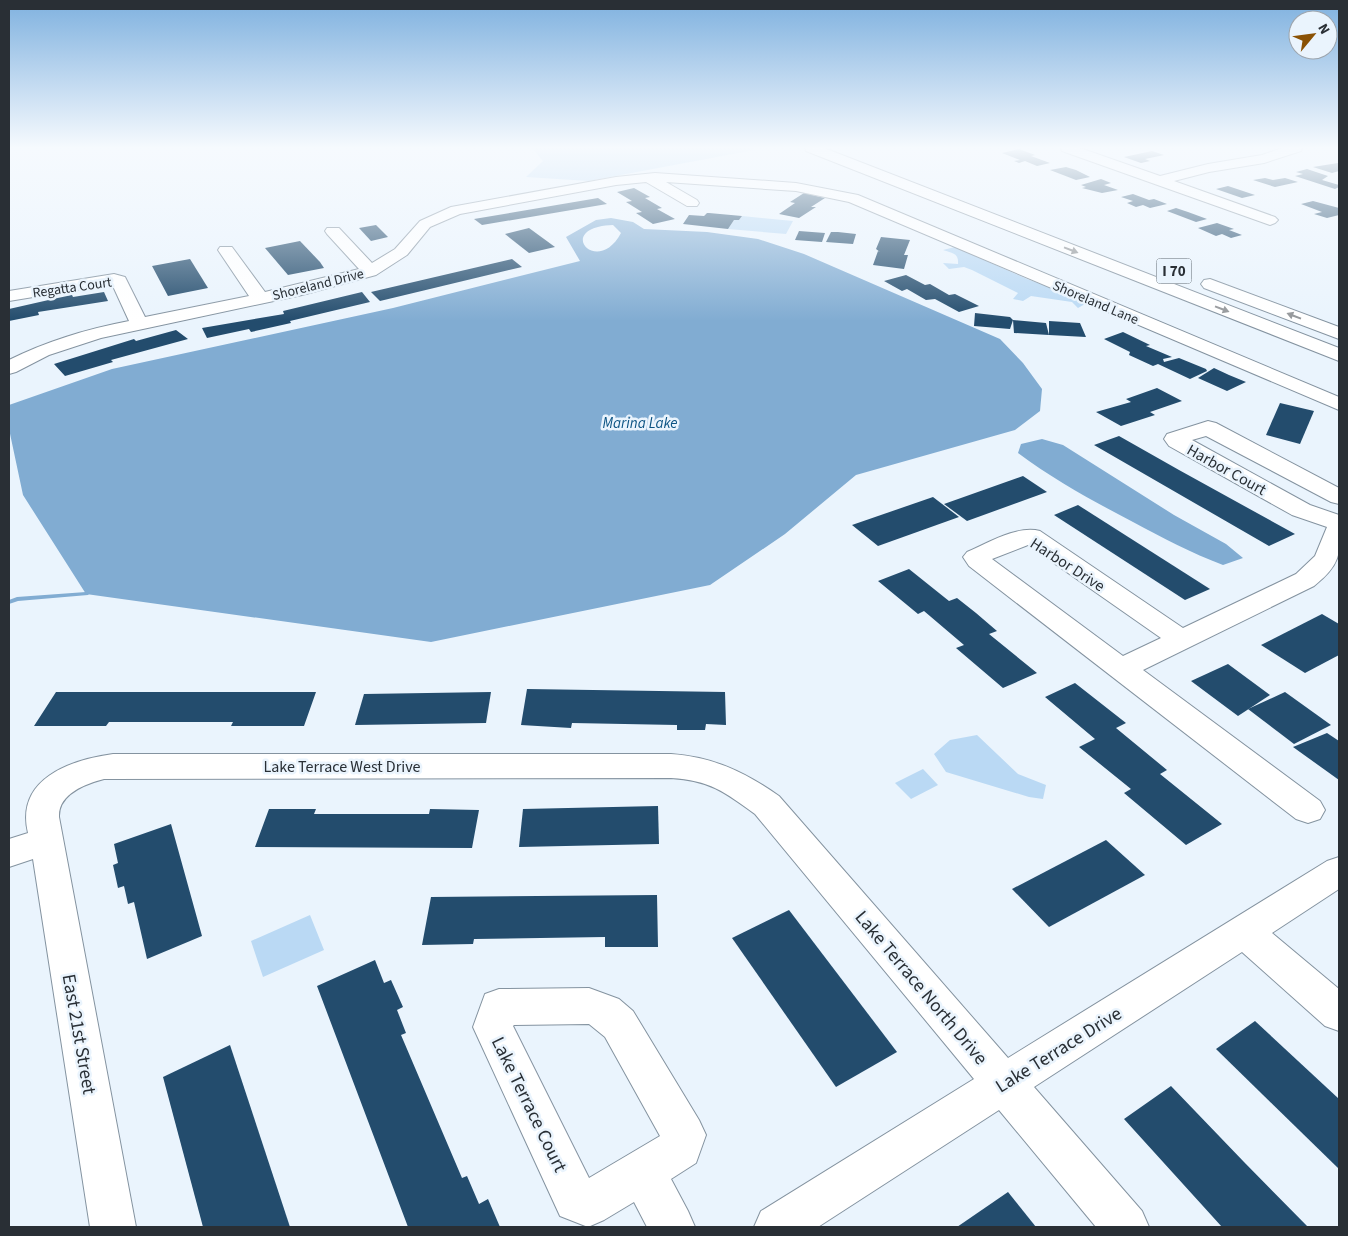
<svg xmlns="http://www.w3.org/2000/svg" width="1348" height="1236" font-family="'Source Sans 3',sans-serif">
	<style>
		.green { fill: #bad9f4 }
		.water { fill: #81acd2; fill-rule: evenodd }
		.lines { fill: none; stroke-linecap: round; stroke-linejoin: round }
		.stream { fill: #81acd2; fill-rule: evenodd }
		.building { fill: #234c6d }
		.minor-casing { stroke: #8493a0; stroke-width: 2 }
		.highway-casing { stroke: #8493a0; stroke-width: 2 }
		.minor { fill: #fff; fill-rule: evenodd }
		.highway { fill: #fff; fill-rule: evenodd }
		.oneway { fill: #94979a }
		.labels { text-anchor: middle; stroke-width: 5; stroke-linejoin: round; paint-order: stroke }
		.far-street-label { font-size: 14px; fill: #292f35; stroke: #eaf4fd }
		.shield { fill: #eaf4fd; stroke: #636a71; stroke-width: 1 }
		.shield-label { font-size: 15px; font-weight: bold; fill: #292f35 }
		.far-water-label { font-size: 15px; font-style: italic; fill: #0b5383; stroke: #eaf4fd }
		.street-label { font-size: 16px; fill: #292f35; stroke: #eaf4fd }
		.near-street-label { font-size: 19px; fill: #292f35; stroke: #eaf4fd }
	</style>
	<rect width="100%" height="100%" fill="#eaf4fd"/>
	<g class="green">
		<path d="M532 148H750L754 150 589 181 526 177 543 161Z"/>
		<path d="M742 216 793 221 786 234 728 229 734 220H739Z"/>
		<path d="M955 247 1027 279 1076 297 1085 304 1078 308 1072 302 1031 296 1023 301 1013 299 1018 293 972 270 964 267 949 269 943 263 958 264C959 253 952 253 943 250Z"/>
		<path d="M977 735 1018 774 1046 785 1043 799 1029 797 946 772 934 754 950 740Z"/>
		<path d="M923 769 938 785 911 799 895 783Z"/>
		<path d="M310 915 324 950 263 977 251 941Z"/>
	</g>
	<g class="water">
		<path d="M611 218 633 222 644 229 707 232 758 239 804 254 1000 339 1023 363 1042 389 1040 411 1015 430 856 475 785 534 710 585 431 642 86 594 23 495 9 429V405L112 369 393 308 580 261 566 237 596 220ZM613 225 621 233C597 278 553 227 613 225Z"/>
		<path d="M1042 439 1063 445 1174 515 1226 544 1243 558 1223 565C1191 553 1163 538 1133 522 1093 501 1054 480 1018 453L1021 444Z"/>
	</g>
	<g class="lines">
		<path class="stream" d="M86 592 89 594 88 595 18 601 9 604V600L17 597Z"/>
	</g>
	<g class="building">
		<path d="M1019 149 1035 155 1031 156 1050 163 1037 166 1025 161 1019 163 1014 161 1020 160 1002 153Z"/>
		<path d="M1152 151 1164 155 1145 159 1150 161 1141 163 1124 157Z"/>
		<path d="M1338 163 1339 171 1332 173 1313 167Z"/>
		<path d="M1066 167 1076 170 1090 177 1076 180 1050 170Z"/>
		<path d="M1307 169 1328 176 1322 180 1339 185V187L1335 189 1295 176 1303 174 1296 172Z"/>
		<path d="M1265 178 1273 180 1285 178 1298 182 1275 187 1253 180Z"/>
		<path d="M1101 179 1111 183 1104 185 1118 190 1102 193 1082 188 1086 187 1081 185Z"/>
		<path d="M1228 186 1255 195 1242 198 1216 189Z"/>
		<path d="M634 188 650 197 645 198 662 208 657 209 675 219 653 224 636 213 642 212 626 202 632 201 617 192Z"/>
		<path d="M804 193 825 198 811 207H816L799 218 779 214 795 203 790 202Z"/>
		<path d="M1133 194 1149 200 1154 199 1167 204 1150 208 1143 205 1136 207 1127 203 1133 201 1121 197Z"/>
		<path d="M598 198 607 204 482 225 474 219Z"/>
		<path d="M1313 201 1339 208V215L1327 218 1314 214 1322 212 1301 204Z"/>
		<path d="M1176 208 1188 212 1207 219 1196 222 1167 211Z"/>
		<path d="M707 213H709L742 216 739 220H734L728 229 683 224 689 215 704 216Z"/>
		<path d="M1217 223 1234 229 1229 230 1242 235 1231 238 1222 234 1216 236 1198 228Z"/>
		<path d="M376 225 388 237 371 241 359 228Z"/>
		<path d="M529 228 555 247 529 253 505 234Z"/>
		<path d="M799 231 825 233 822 242 795 240Z"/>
		<path d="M831 232H838L856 234 853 244 826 242Z"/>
		<path d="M881 237 910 240 904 255H908L904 269 873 265 878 251 880 252 876 249Z"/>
		<path d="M300 241 320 262 324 268 288 275 265 248Z"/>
		<path d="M190 259 208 288 168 296 152 266Z"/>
		<path d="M512 259 522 267 380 301 371 292Z"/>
		<path d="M906 275 925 285 930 284 949 295 955 294 979 306 959 312 935 299 926 300 907 289 902 291 884 281Z"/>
		<path d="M104 292 108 301 38 312 39 315 9 321V309L53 299 72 295 73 297Z"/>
		<path d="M362 292 370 302 290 321 291 323 251 332 249 329 207 338 202 328 284 314 283 311Z"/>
		<path d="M975 313 1010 317 1013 320 1046 323 1049 335V321L1080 323 1086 337 1049 335 1014 333 1013 320 1010 329 974 326Z"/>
		<path d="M176 330 188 339 111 360 113 362 65 376 54 364 134 339 136 341Z"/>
		<path d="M1123 332 1150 345 1146 346 1172 357 1163 359 1164 362 1179 358 1206 369 1207 371 1190 379 1158 364 1153 366 1129 355 1130 352 1104 339Z"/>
		<path d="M1214 368 1229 375 1246 382 1227 391 1198 378Z"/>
		<path d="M1157 388 1182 401 1150 412 1155 415 1121 426 1096 412 1131 402 1126 399Z"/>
		<path d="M1280 403 1314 411 1300 444 1266 435Z"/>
		<path d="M1119 436 1179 470 1295 534 1269 546 1094 445Z"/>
		<path d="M1023 476 1047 492 967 521 944 504Z"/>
		<path d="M933 497 959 517 878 546 852 525Z"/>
		<path d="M1078 505 1210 589 1185 600 1054 515Z"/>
		<path d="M909 569 949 601 957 598 976 613 997 631 989 634 1037 673 1003 688 956 648 964 645 924 611 918 614 878 581Z"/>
		<path d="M1322 614 1339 624V655L1305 673 1261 645Z"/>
		<path d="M1228 664 1270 695 1238 716 1191 681Z"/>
		<path d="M1075 683 1126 723 1116 728 1167 770 1160 774 1222 824 1186 845 1124 793 1131 789 1079 747 1095 739 1045 697Z"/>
		<path d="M527 689 725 692 726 725 706 724 705 730H677V725L572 723 571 728 521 725Z"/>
		<path d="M56 692H316L304 726H231L233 722H109L106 726H34Z"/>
		<path d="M491 692 486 723 355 725 364 694Z"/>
		<path d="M1285 692 1331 725 1294 744 1248 709Z"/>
		<path d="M1327 733 1339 741V780L1293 747Z"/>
		<path d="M658 806 659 844 519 847 523 809Z"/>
		<path d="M269 809H316L314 814H429L430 809 479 810 472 848 255 847Z"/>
		<path d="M171 824 202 936 147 959 134 902 128 904 124 886 118 888 113 865 118 863 114 844Z"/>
		<path d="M1106 840 1145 875 1049 927 1012 889Z"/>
		<path d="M657 895 658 947H605V937L474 939 473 944 422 945 431 897Z"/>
		<path d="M789 910 897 1052 836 1087 732 938Z"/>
		<path d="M375 960 384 983 391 980 403 1007 397 1010 406 1033 401 1035 462 1178 467 1176 479 1204 488 1199 500 1227H408L317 986Z"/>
		<path d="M1255 1021 1339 1099V1169L1216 1049Z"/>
		<path d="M230 1045 290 1227H203L163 1077Z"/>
		<path d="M1171 1086 1244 1162 1308 1227H1222L1124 1119Z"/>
		<path d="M1008 1192 1036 1227H957Z"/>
	</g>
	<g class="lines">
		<defs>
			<g id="minor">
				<path d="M1061 148H1080L1160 176 1208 164 1262 155 1282 148H1302L1301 151 1264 163 1209 172 1174 181 1275 217 1278 220 1275 223 1270 225 1062 151Z"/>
				<path d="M655 173 796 183 858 195 1339 397V410L849 202 796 191 666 182 697 200 699 203 697 206H687L646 182 616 185 460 214 430 227 407 255 376 275 302 295 101 338 49 355 16 372 9 374V360C47 341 87 329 129 321L112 284 9 301V291L114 274 125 277 145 317 249 296 218 250 220 247H232L265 292 359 269 327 234 325 231 327 228H339L372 263 395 249 420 221 451 207 616 177Z"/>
				<path d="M1208 421 1216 423 1339 488V504L1331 502 1206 436 1192 440 1310 505 1339 515C1339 551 1345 561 1314 586L1143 670 1320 801 1325 810 1320 819 1308 823 1296 819 969 566 963 557 967 552C988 543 1017 525 1040 531L1183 628 1296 574 1315 556 1327 527 1292 515 1169 446 1164 439 1167 434ZM1028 545 1161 638 1123 656 992 559Z"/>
				<path d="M113 754H671C713 757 745 772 779 796L1008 1058 1327 861 1339 857V889L1272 933 1339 989V1031L1325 1026 1242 952 1034 1087 1142 1211 1149 1227H1096L999 1110 818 1227H754L761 1211 974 1079 755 814C725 792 709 780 671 778L104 779C85 784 58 794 59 817L136 1227H90L33 859 9 867V839L28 833C15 779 70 760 113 754Z"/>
				<path d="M589 988 619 999 633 1011 699 1120 706 1135 696 1163 671 1179 688 1211 695 1227H647L634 1202 604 1220 588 1227 560 1216 473 1027 485 994 499 989ZM589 1024 605 1037 660 1136 589 1178 513 1026 514 1025Z"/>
			</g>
			<g id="highway">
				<path d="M805 148H824L1339 348V361L806 151Z"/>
				<path d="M1210 279 1339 327V339L1204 288 1201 284 1204 280Z"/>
			</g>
		</defs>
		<use href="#minor" class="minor-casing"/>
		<use href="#highway" class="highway-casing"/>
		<use href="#minor" class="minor"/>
		<use href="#highway" class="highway"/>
	</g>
	<defs><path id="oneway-solid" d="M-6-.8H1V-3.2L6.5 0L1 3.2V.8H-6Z" transform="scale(1.25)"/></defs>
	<g class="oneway">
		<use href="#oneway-solid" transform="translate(1071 250) rotate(21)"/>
		<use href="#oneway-solid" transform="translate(1222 309) rotate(21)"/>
		<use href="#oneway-solid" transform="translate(1294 316) rotate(-159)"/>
	</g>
	<linearGradient id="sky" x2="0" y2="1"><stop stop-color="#7fb1df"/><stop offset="0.46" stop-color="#f6fafe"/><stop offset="1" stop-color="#f6fafe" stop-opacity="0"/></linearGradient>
	<rect width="1348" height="321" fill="url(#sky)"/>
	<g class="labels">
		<g class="far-street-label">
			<text transform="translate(318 284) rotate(-14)" y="5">Shoreland Drive</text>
			<text transform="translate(72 287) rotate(-8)" y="5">Regatta Court</text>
			<text transform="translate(1096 302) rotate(23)" y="5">Shoreland Lane</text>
		</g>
		<rect class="shield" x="1156.5" y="258.5" width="35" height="25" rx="4"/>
		<g class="shield-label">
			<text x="1174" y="276">I 70</text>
		</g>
		<g class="far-water-label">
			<text x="640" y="428">Marina Lake</text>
		</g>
		<g class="street-label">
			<text transform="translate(1227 469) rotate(29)" y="6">Harbor Court</text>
			<text transform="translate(1068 564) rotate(33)" y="6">Harbor Drive</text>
			<text x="342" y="772">Lake Terrace West Drive</text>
		</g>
		<g class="near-street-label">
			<text transform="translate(922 987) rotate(50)" y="7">Lake Terrace North Drive</text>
			<text transform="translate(80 1034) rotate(80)" y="7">East 21st Street</text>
			<text transform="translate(1058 1049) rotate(-32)" y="7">Lake Terrace Drive</text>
			<text transform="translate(530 1104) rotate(64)" y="7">Lake Terrace Court</text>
		</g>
	</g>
	<rect width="1348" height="1236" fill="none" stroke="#292f35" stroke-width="20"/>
	<g transform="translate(1313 35) rotate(61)"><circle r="24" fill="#eaf4fd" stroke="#9da5ad"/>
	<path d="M0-4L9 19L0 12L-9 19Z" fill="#8a5205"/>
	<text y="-8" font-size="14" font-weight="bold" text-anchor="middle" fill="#292f35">N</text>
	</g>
</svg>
